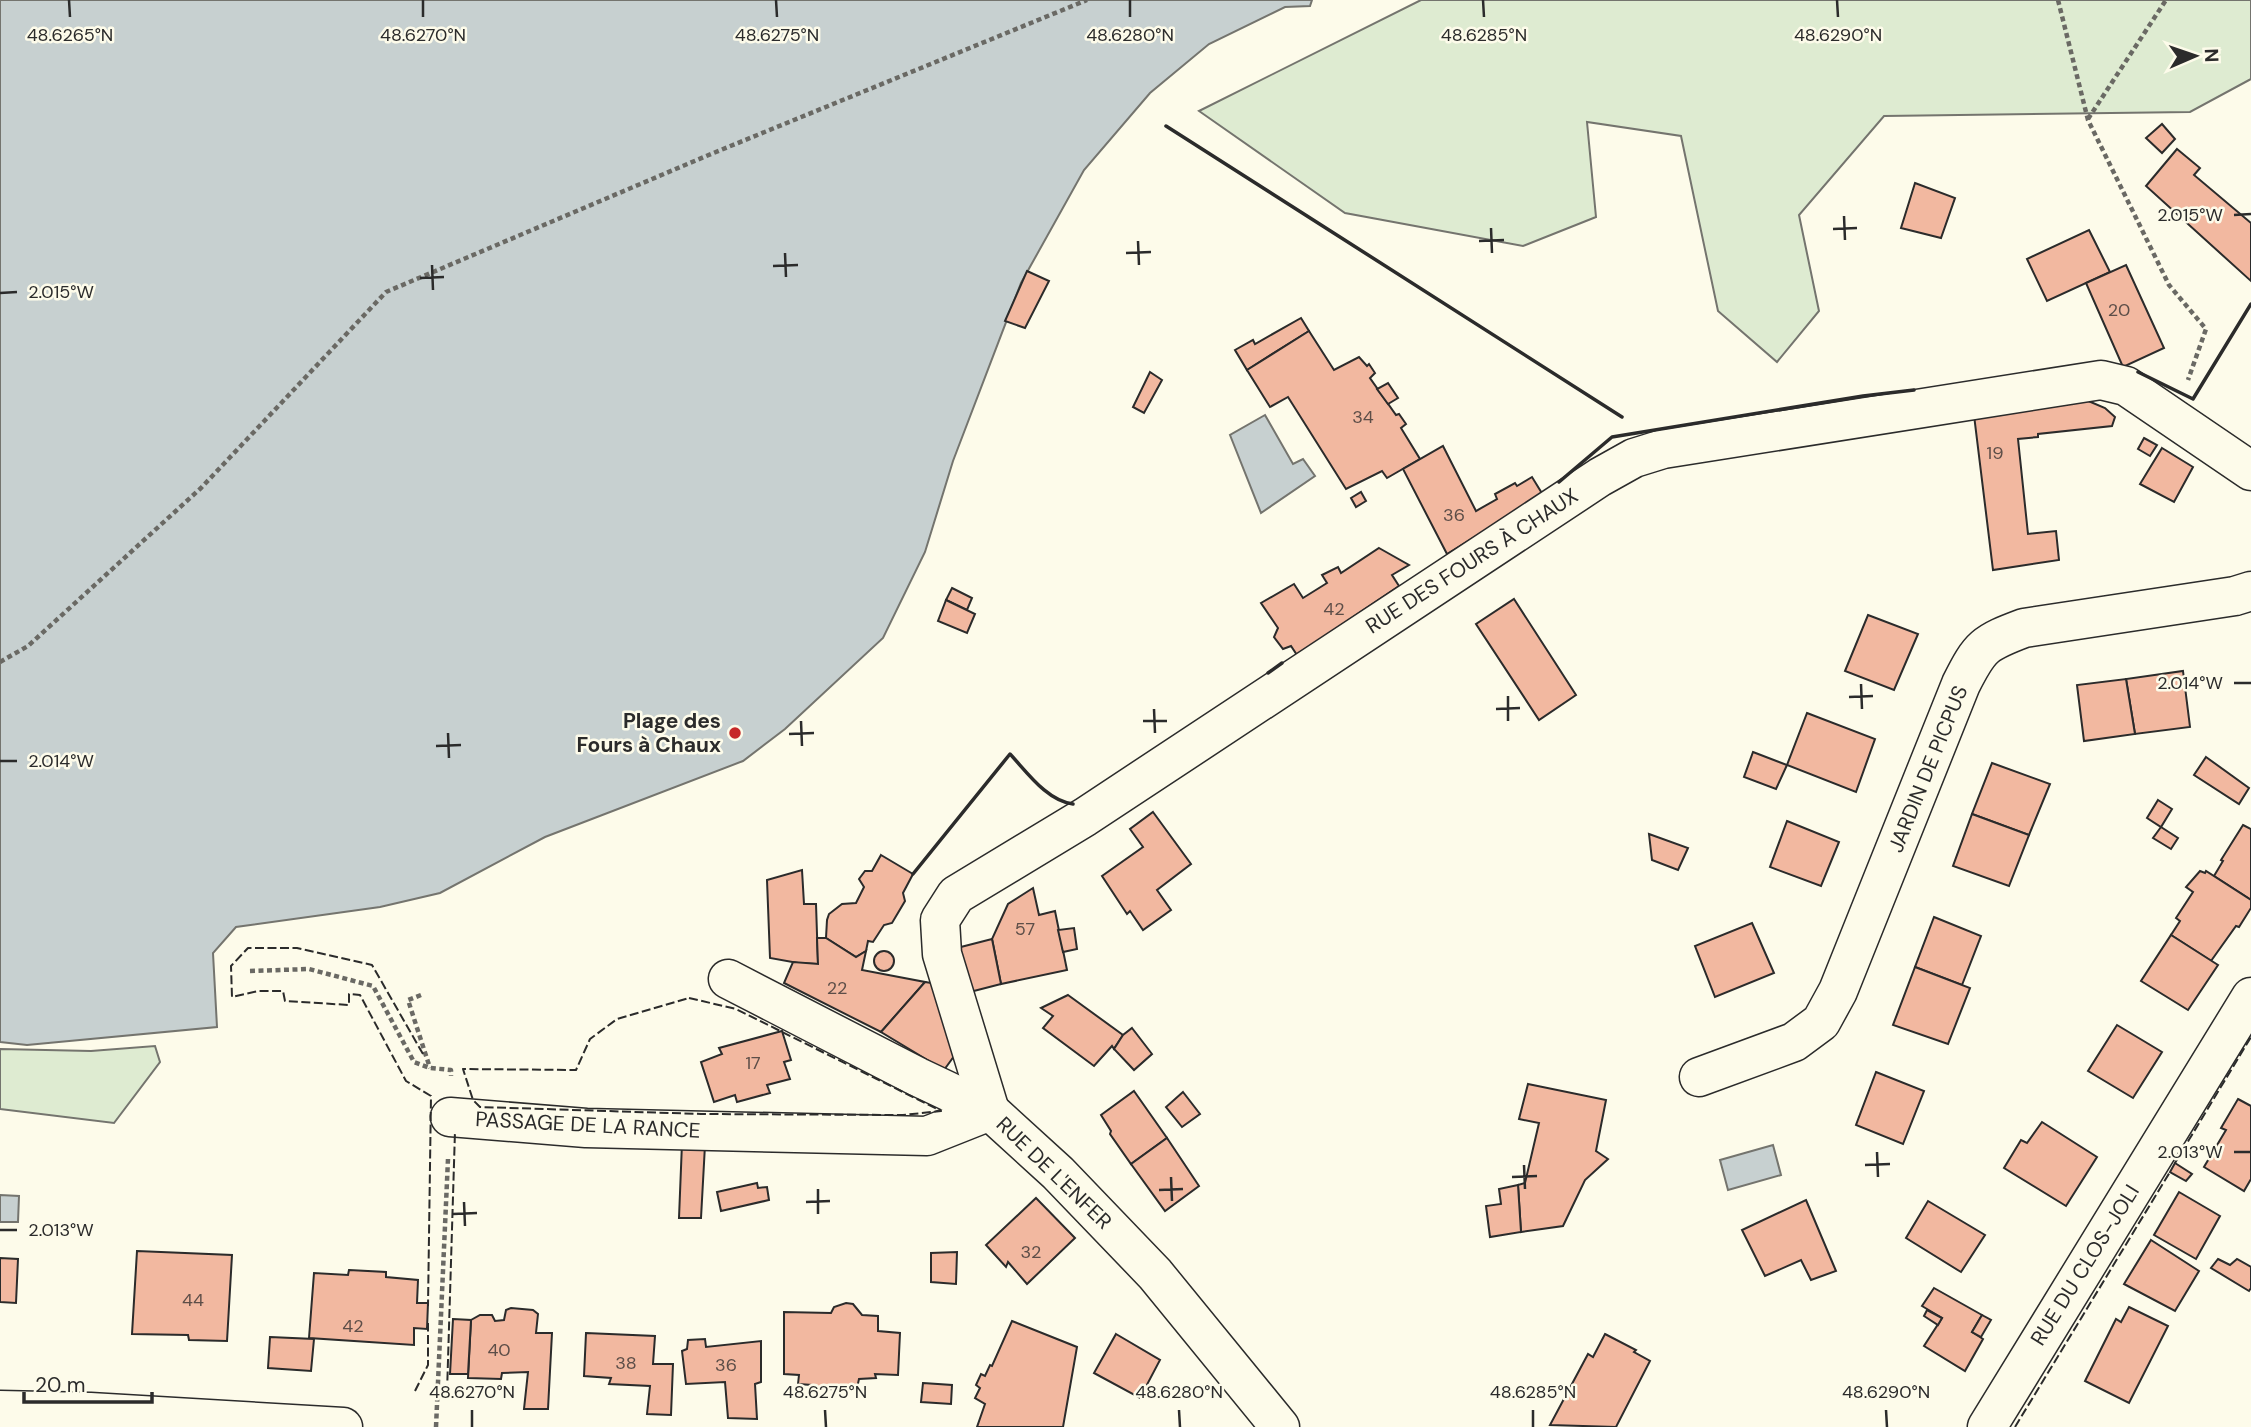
<svg xmlns="http://www.w3.org/2000/svg" width="2251" height="1427" font-family="'DM Sans',sans-serif">
	<style>
		.green { fill: #deebd1; stroke: #74746e; stroke-width: 2 }
		.water { fill: #c7d0d0; stroke: #74746e; stroke-width: 2 }
		.building { fill: #f2b8a0; stroke: #2b2b2b; stroke-width: 2 }
		.lines { fill: none; stroke-linecap: round; stroke-linejoin: round }
		.minor-casing { stroke: #2b2b2b; stroke-width: 41 }
		.path { stroke: #6a6964; stroke-width: 4.5; stroke-dasharray: 5 3.5; stroke-linecap: butt }
		.minor { stroke: #fdfbea; stroke-width: 38 }
		.fence { stroke: #2b2b2b; stroke-width: 2; stroke-dasharray: 9 3.5; stroke-linecap: butt }
		.wall { stroke: #2b2b2b; stroke-width: 3.5 }
		.ticks { fill: none; stroke: #2b2b2b; stroke-width: 2.5 }
		.poi-dot { fill: #c62828; stroke: #fdfbea; stroke-width: 2.5 }
		.labels { text-anchor: middle; stroke-width: 5; stroke-linejoin: round; paint-order: stroke }
		.number-label { font-size: 18px; fill: #5d4e48 }
		.street-label { font-size: 21px; fill: #2b2b2b; stroke: #fdfbea }
		.poi-label { font-size: 21px; font-weight: bold; fill: #2b2b2b; stroke: #fdfbea; text-anchor: end }
		.ticks-label { font-size: 18px; text-anchor: middle; fill: #2b2b2b; stroke: #fdfbea; stroke-width: 5; stroke-linejoin: round; paint-order: stroke }
	</style>
	<rect width="100%" height="100%" fill="#fdfbea"/>
	<g class="green">
		<path d="M1421 0H2251V79L2190 112 1884 116 1799 215 1819 311 1777 362 1718 311 1681 136 1587 122 1596 217 1523 246 1345 213 1199 111Z"/>
		<path d="M155 1046 160 1062 114 1123 0 1109V1049L91 1051Z"/>
	</g>
	<g class="water">
		<path d="M0 0H1312L1310 6 1285 7 1209 44 1150 93 1084 170 1021 283 953 461 925 552 883 638 785 729 743 761 545 837 440 893 380 907 236 927 213 953 217 1027 27 1045 0 1042Z"/>
		<path d="M1265 415 1293 464 1303 459 1315 476 1261 513 1230 435Z"/>
		<path d="M1773 1145 1781 1175 1728 1190 1720 1160Z"/>
		<path d="M0 1195 19 1196 18 1222H0Z"/>
	</g>
	<g class="building">
		<path d="M2162 124 2175 139 2162 153 2146 138Z"/>
		<path d="M2177 149 2200 168 2194 175 2251 223V281L2146 186Z"/>
		<path d="M1915 183 1955 198 1941 238 1901 228Z"/>
		<path d="M2089 230 2110 272 2047 301 2027 259Z"/>
		<path d="M2126 265 2164 348 2123 367 2086 283Z"/>
		<path d="M1027 271 1049 281 1025 328 1005 321Z"/>
		<path d="M1301 318 1309 331 1247 370 1235 350 1253 340 1255 344Z"/>
		<path d="M1309 331 1334 370 1359 357 1367 366 1369 364 1375 373 1370 378 1396 415 1399 414 1406 424 1401 428 1420 459 1387 478 1382 471 1346 489 1288 397 1270 407 1247 370Z"/>
		<path d="M1150 372 1162 380 1144 413 1133 407Z"/>
		<path d="M1388 383 1398 398 1388 404 1377 389Z"/>
		<path d="M2086 400 2105 408 2115 417 2112 426 2038 434V437L2018 439 2028 534 2056 531 2059 560 1993 570 1974 415Z"/>
		<path d="M2144 438 2157 445 2150 456 2138 449Z"/>
		<path d="M1443 446 1476 511 1497 499 1495 494 1515 483 1517 486 1532 477 1543 495 1447 554 1403 469Z"/>
		<path d="M2162 448 2193 467 2174 502 2140 484Z"/>
		<path d="M1361 492 1366 501 1356 507 1351 498Z"/>
		<path d="M1379 548 1409 565 1392 575 1399 586 1297 655 1291 646 1283 649 1274 637 1278 628 1261 603 1294 584 1303 598 1327 583 1322 575 1338 567 1341 573Z"/>
		<path d="M952 588 972 598 967 610 946 600Z"/>
		<path d="M1514 599 1576 695 1539 720 1476 624Z"/>
		<path d="M946 600 975 614 967 633 938 621Z"/>
		<path d="M1868 615 1918 634 1894 690 1845 671Z"/>
		<path d="M2183 671 2190 727 2135 734 2126 679Z"/>
		<path d="M2126 679 2135 734 2084 741 2077 685Z"/>
		<path d="M1807 713 1875 739 1856 792 1787 765Z"/>
		<path d="M1753 752 1787 765 1776 789 1744 777Z"/>
		<path d="M2206 757 2249 788 2239 804 2194 775Z"/>
		<path d="M1992 763 2050 784 2029 835 1972 814Z"/>
		<path d="M2158 800 2172 809 2161 827 2147 818Z"/>
		<path d="M1153 812 1191 864 1157 890 1171 910 1143 930 1130 911 1127 914 1102 876 1143 847 1130 829Z"/>
		<path d="M1972 814 2029 835 2009 886 1953 866Z"/>
		<path d="M1787 821 1839 842 1821 886 1770 867Z"/>
		<path d="M2243 825 2251 829V900L2214 876 2223 861 2221 860Z"/>
		<path d="M2161 827 2178 838 2171 849 2153 838Z"/>
		<path d="M1649 834 1688 848 1678 870 1652 860Z"/>
		<path d="M881 855 913 874 903 893 905 901 892 923 884 925 873 942 868 941 866 951 856 957 826 938 827 920 829 914 842 904 856 903 864 887 859 879 865 871H872Z"/>
		<path d="M802 870 804 904H816L818 964 798 963 770 958 767 880Z"/>
		<path d="M2200 871 2205 873 2206 871 2251 900V908L2239 927 2236 926 2211 961 2171 935 2180 921 2176 918 2193 892 2186 887Z"/>
		<path d="M1033 888 1039 915 1055 911 1067 970 1001 984 992 939 1008 904Z"/>
		<path d="M1934 917 1981 936 1962 985 1915 967Z"/>
		<path d="M1752 923 1774 973 1715 997 1695 946Z"/>
		<path d="M1074 928 1077 949 1063 952 1058 930Z"/>
		<path d="M2171 935 2218 965 2188 1010 2141 981Z"/>
		<path d="M817 938H826L856 957 866 951 862 970 925 982 881 1032 784 983 793 962 818 964Z"/>
		<path d="M992 939 1001 984 966 993 953 949Z"/>
		<circle cx="884" cy="961" r="10"/>
		<path d="M1915 967 1970 988 1948 1044 1893 1025Z"/>
		<path d="M925 982 938 984 957 1052 944 1070 881 1032Z"/>
		<path d="M1068 995 1123 1035 1114 1049 1112 1046 1094 1066 1043 1028 1053 1016 1041 1008Z"/>
		<path d="M2117 1025 2162 1052 2133 1098 2088 1071Z"/>
		<path d="M1132 1028 1152 1054 1134 1070 1114 1049 1123 1035Z"/>
		<path d="M782 1031 791 1060 784 1062 790 1079 767 1085 770 1093 737 1102 735 1095 714 1102 701 1062 722 1054 719 1048Z"/>
		<path d="M1876 1072 1924 1091 1903 1144 1856 1125Z"/>
		<path d="M1528 1084 1606 1100 1596 1151 1608 1159 1585 1180 1563 1226 1521 1232 1518 1185 1525 1183 1539 1123 1519 1119Z"/>
		<path d="M1134 1091 1167 1138 1131 1164 1110 1134 1111 1131 1101 1115Z"/>
		<path d="M1183 1092 1200 1114 1182 1127 1166 1107Z"/>
		<path d="M2238 1099 2251 1106V1179L2244 1191 2204 1167 2226 1130 2221 1128Z"/>
		<path d="M2042 1122 2097 1157 2066 1206 2004 1168 2021 1140 2027 1143Z"/>
		<path d="M1167 1138 1199 1186 1165 1211 1131 1164Z"/>
		<path d="M682 1143 705 1145 701 1218H679Z"/>
		<path d="M2175 1163 2192 1174 2186 1181 2170 1172Z"/>
		<path d="M757 1183 758 1188 767 1187 769 1200 721 1211 717 1192Z"/>
		<path d="M1518 1185 1521 1232 1490 1237 1486 1206 1501 1204 1499 1189Z"/>
		<path d="M2179 1192 2220 1216 2196 1259 2154 1235Z"/>
		<path d="M1036 1198 1075 1238 1027 1284 1008 1262 1006 1267 986 1245Z"/>
		<path d="M1806 1200 1836 1271 1811 1280 1801 1260 1765 1276 1742 1230Z"/>
		<path d="M1928 1201 1985 1235 1961 1272 1906 1238Z"/>
		<path d="M2151 1240 2199 1271 2175 1311 2124 1284Z"/>
		<path d="M137 1251 232 1255 227 1341 189 1340 188 1335 132 1334Z"/>
		<path d="M957 1252 956 1284 931 1282V1253Z"/>
		<path d="M0 1258 18 1259 16 1303 0 1302Z"/>
		<path d="M2218 1259 2230 1265 2237 1259 2251 1267V1288L2249 1291 2211 1268Z"/>
		<path d="M349 1270 386 1272V1277L418 1280 417 1303H428L427 1329 414 1328V1345L309 1338 314 1273 348 1275Z"/>
		<path d="M1934 1288 1982 1315 1972 1332 1983 1339 1965 1371 1924 1346 1942 1318 1922 1306Z"/>
		<path d="M846 1303 853 1304 862 1315 878 1316V1331L900 1333 898 1375 875 1374 876 1378 859 1379 857 1388 847 1387 846 1390 813 1388 812 1385 798 1384 799 1375 784 1374V1312L831 1313 834 1307Z"/>
		<path d="M2129 1307 2168 1326 2129 1403 2085 1381 2116 1319 2121 1322Z"/>
		<path d="M511 1308 533 1310 538 1314 536 1333H552L548 1409H524L528 1372 502 1373 501 1379 468 1378 471 1320 480 1315H492L495 1321 504 1320 506 1310Z"/>
		<path d="M1927 1310 1942 1318 1938 1325 1924 1316Z"/>
		<path d="M1982 1315 1991 1320 1981 1337 1972 1332Z"/>
		<path d="M453 1319 471 1320 468 1374H450Z"/>
		<path d="M1012 1321 1077 1347 1063 1427H977L985 1404 975 1398 980 1388 976 1385 981 1374 985 1376 990 1365 992 1366Z"/>
		<path d="M586 1333 655 1336 653 1364H673L671 1415 647 1414 650 1386 609 1384 611 1378 584 1376Z"/>
		<path d="M1116 1334 1160 1360 1140 1398 1094 1373Z"/>
		<path d="M1605 1334 1636 1350 1634 1352 1650 1361 1616 1427 1550 1425 1588 1354 1593 1357Z"/>
		<path d="M270 1337 314 1339 311 1371 268 1368Z"/>
		<path d="M705 1339 706 1347 761 1341V1382L755 1384 757 1419 728 1418 725 1382 686 1384 682 1351 687 1349 688 1340Z"/>
		<path d="M923 1383 952 1385 951 1404 921 1402Z"/>
	</g>
	<g class="lines">
		<defs>
			<g id="minor">
				<path d="M728 979 918 1077 990 1111 1058 1173 1155 1274 1280 1427"/>
				<path d="M1699 1077 1794 1042 1821 1022 1838 991 1961 684C1980 646 1984 643 2024 628L2235 596 2251 591"/>
				<path d="M990 1111 942 954 940 920 956 895 1085 817 1600 477 1634 458 1663 449 2101 380 2126 386 2251 471"/>
				<path d="M450 1117 586 1128 927 1136 990 1111"/>
				<path d="M0 1410 90 1412 343 1427"/>
				<path d="M1987 1427 2251 997"/>
			</g>
		</defs>
		<use href="#minor" class="minor-casing"/>
		<g class="path">
			<path d="M2058 0 2088 120 2169 285 2206 329 2188 380"/>
			<path d="M2088 119 2166 0"/>
			<path d="M0 662 28 646 201 488 386 292 711 154 1087 0"/>
			<path d="M250 971 309 969 373 986 414 1062 430 1068 451 1070V1076"/>
			<path d="M421 995 408 1000 430 1068"/>
			<path d="M436 1427 448 1159"/>
		</g>
		<use href="#minor" class="minor"/>
		<g class="fence">
			<path d="M689 998 736 1009 941 1111 903 1115 701 1114 480 1107 473 1100 463 1069 576 1070 590 1039 617 1019Z"/>
			<path d="M423 1054 372 965 297 948H248L231 966 232 997 258 991H283L285 1001 349 1005V994L360 995 406 1081 431 1096 428 1306"/>
			<path d="M2175 1163 2251 1037"/>
			<path d="M415 1391 428 1365V1323"/>
			<path d="M447 1393 455 1131"/>
			<path d="M2015 1427 2170 1172"/>
		</g>
		<g class="wall">
			<path d="M1166 126 1622 417"/>
			<path d="M2138 372 2193 399 2251 304"/>
			<path d="M1559 482 1612 437 1863 396 1914 390"/>
			<path d="M1268 673 1282 663"/>
			<path d="M913 874 1010 754C1027 772 1047 801 1073 804"/>
		</g>
	</g>
	<path class="ticks" d="M69 0 70 17M423 0V17M776 0 777 17M1130 0V17M1483 0 1484 17M1837 0 1838 17M2234 215 2251 214M1844 216 1845 240M1491 228 1492 253M1833 229 1857 228M1138 241 1139 265M1479 241 1504 240M785 253 786 277M1126 253 1151 252M432 265 433 290M773 266 798 265M420 278 444 277M0 293 17 292M2234 683H2251M1861 684 1862 709M1508 696V721M1849 697 1873 696M1154 709 1155 733M1496 709 1520 708M801 721 802 746M1143 721H1167M448 733 449 758M789 734 814 733M436 746 461 745M0 761H17M1877 1152 1878 1177M2234 1152H2251M1524 1165 1525 1189M1865 1165 1890 1164M1171 1177 1172 1201M1512 1177 1537 1176M818 1189V1214M1159 1190 1183 1189M464 1202 465 1226M806 1202 830 1201M453 1214 477 1213M0 1230H17M472 1410V1427M825 1410 826 1427M1179 1410 1180 1427M1533 1410V1427M1886 1410 1887 1427"/>
	<circle class="poi-dot" cx="735" cy="733" r="7"/>
	<g class="labels">
		<g class="number-label">
			<text x="2119" y="316">20</text>
			<text x="1363" y="423">34</text>
			<text x="1995" y="459">19</text>
			<text x="1454" y="521">36</text>
			<text x="1334" y="615">42</text>
			<text x="1025" y="935">57</text>
			<text x="837" y="994">22</text>
			<text x="753" y="1069">17</text>
			<text x="1031" y="1258">32</text>
			<text x="193" y="1306">44</text>
			<text x="353" y="1332">42</text>
			<text x="499" y="1356">40</text>
			<text x="626" y="1369">38</text>
			<text x="726" y="1371">36</text>
		</g>
		<g class="street-label">
			<text transform="translate(1472 561) rotate(-33)" y="7">RUE DES FOURS À CHAUX</text>
			<text transform="translate(1928 769) rotate(-68)" y="7">JARDIN DE PICPUS</text>
			<text transform="translate(588 1125) rotate(3)" y="7">PASSAGE DE LA RANCE</text>
			<text transform="translate(1054 1173) rotate(44)" y="7">RUE DE L'ENFER</text>
			<text transform="translate(2085 1265) rotate(-58)" y="7">RUE DU CLOS-JOLI</text>
		</g>
		<g class="poi-label">
			<text x="721" y="728">Plage des<tspan x="721" dy="24">Fours à Chaux</tspan></text>
		</g>
	</g>
	<g class="ticks-label">
		<text x="70" y="41">48.6265°N</text>
		<text x="423" y="41">48.6270°N</text>
		<text x="777" y="41">48.6275°N</text>
		<text x="1130" y="41">48.6280°N</text>
		<text x="1484" y="41">48.6285°N</text>
		<text x="1838" y="41">48.6290°N</text>
		<text x="2190" y="221">2.015°W</text>
		<text x="61" y="298">2.015°W</text>
		<text x="2190" y="689">2.014°W</text>
		<text x="61" y="767">2.014°W</text>
		<text x="2190" y="1158">2.013°W</text>
		<text x="61" y="1236">2.013°W</text>
		<text x="472" y="1398">48.6270°N</text>
		<text x="825" y="1398">48.6275°N</text>
		<text x="1179" y="1398">48.6280°N</text>
		<text x="1533" y="1398">48.6285°N</text>
		<text x="1886" y="1398">48.6290°N</text>
	</g>
	<g transform="translate(2195 56) rotate(88)" stroke="#fdfbea" stroke-width="5" paint-order="stroke">
	<path d="M0-5L12 26L0 18L-12 26Z" fill="#2b2b2b"/>
	<text y="-10" font-size="19" font-weight="bold" text-anchor="middle" fill="#2b2b2b">N</text>
	</g>
	<path d="M24 1392v10h128v-10" fill="none" stroke="#2b2b2b" stroke-width="3.5"/>
	<text x="35" y="1392" font-size="21" fill="#2b2b2b" stroke="#fdfbea" stroke-width="5" paint-order="stroke">20 m</text>
</svg>
